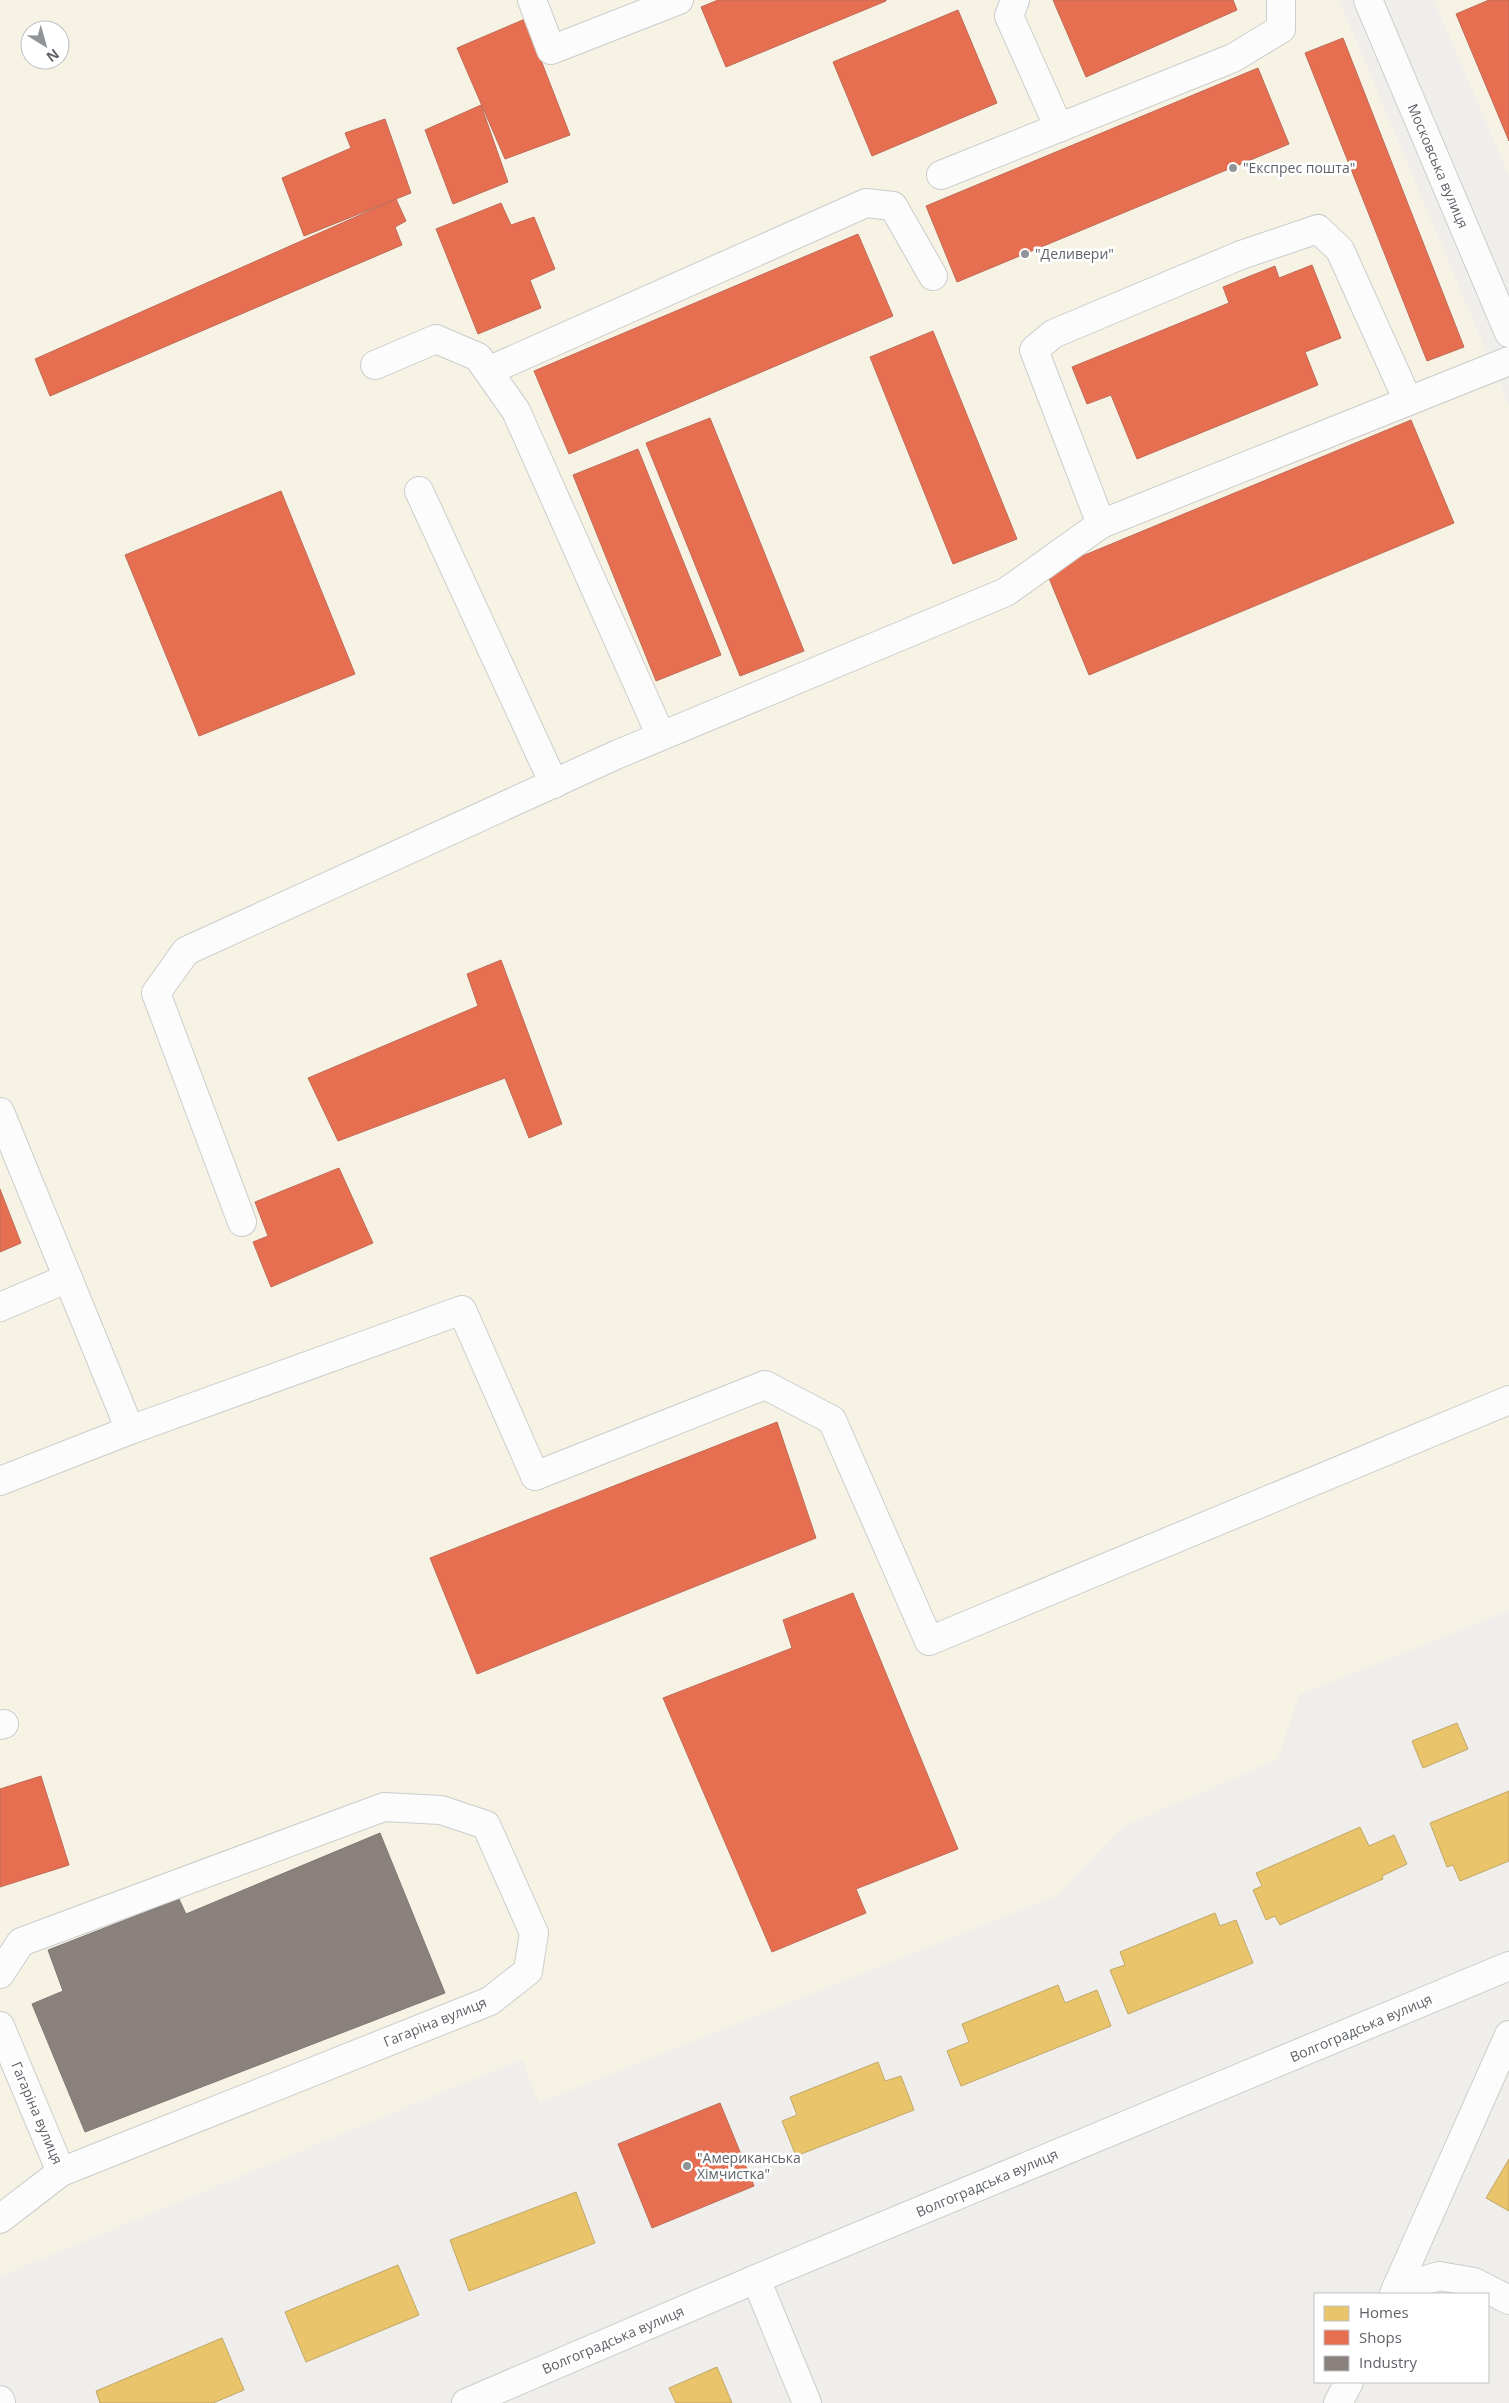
<svg xmlns="http://www.w3.org/2000/svg" width="1509" height="2403" font-family="'Open Sans',sans-serif">
	<style>
		.commercial { fill: #f7f3e4; fill-rule: evenodd }
		.homes { fill: #e9c46a; stroke: #c0a769 }
		.shops { fill: #e76f51; stroke: #be6b58 }
		.industry { fill: #8a817c; stroke: #7d7876 }
		.lines { fill: none; stroke-linecap: round; stroke-linejoin: round }
		.minor-casing { stroke: #cbcccc; stroke-width: 30 }
		.minor { stroke: #fdfcfc; stroke-width: 28 }
		.poi-dot { fill: #919496; stroke: #fff; stroke-width: 2 }
		.labels { text-anchor: middle; stroke-width: 5; stroke-linejoin: round; paint-order: stroke }
		.street-label { font-size: 14px; fill: #5f6368; stroke: #fff }
		.poi-label { font-size: 14px; fill: #5f6368; stroke: #fff; text-anchor: start }
	</style>
	<rect width="100%" height="100%" fill="#efeeea"/>
	<g class="commercial">
		<path d="M0 0H1339L1509 406V1610L1299 1695 1278 1759 1122 1827 1057 1895 539 2103 522 2059 3 2275H0ZM30 30H60V60H30Z"/>
		<path d="M1434 0H1509V175Z"/>
	</g>
	<g class="homes">
		<path d="M1457 1723 1468 1749 1423 1768 1412 1741Z"/>
		<path d="M1509 1791V1861L1460 1881 1453 1865 1447 1867 1430 1823Z"/>
		<path d="M1360 1827 1369 1846 1394 1835 1407 1864 1382 1876 1383 1879 1280 1925 1275 1916 1266 1920 1253 1890 1262 1886 1256 1873Z"/>
		<path d="M1215 1913 1220 1926 1236 1920 1253 1963 1128 2014 1110 1970 1125 1965 1120 1952Z"/>
		<path d="M1058 1985 1065 2003 1097 1990 1111 2026 961 2086 947 2051 969 2042 962 2024Z"/>
		<path d="M878 2062 885 2081 901 2076 914 2110 796 2156 782 2121 797 2115 790 2097Z"/>
		<path d="M1509 2159V2211L1486 2198Z"/>
		<path d="M576 2192 595 2243 469 2291 450 2240Z"/>
		<path d="M398 2265 419 2315 306 2362 285 2312Z"/>
		<path d="M222 2338 244 2390 213 2403H100L96 2391Z"/>
		<path d="M717 2367 732 2403H676L669 2388Z"/>
	</g>
	<g class="shops">
		<path d="M718 0H886V1L726 67 701 7Z"/>
		<path d="M1053 0H1233L1237 10 1086 77Z"/>
		<path d="M1489 0H1509V141L1456 14Z"/>
		<path d="M958 10 997 103 872 156 833 62Z"/>
		<path d="M525 19 570 135 505 159 457 48Z"/>
		<path d="M1343 38 1464 347 1427 361 1305 53Z"/>
		<path d="M1258 68 1289 144 957 282 926 206Z"/>
		<path d="M481 105 508 182 453 204 425 130Z"/>
		<path d="M385 119 411 193 304 236 282 178 351 148 345 133Z"/>
		<path d="M396 199 406 221 395 227 402 245 50 396 35 359Z"/>
		<path d="M501 203 511 225 534 217 555 269 530 280 541 308 478 334 436 229Z"/>
		<path d="M858 234 893 316 569 454 534 371Z"/>
		<path d="M1312 265 1341 338 1305 352 1318 385 1137 459 1111 395 1087 404 1072 367 1229 303 1223 287 1275 266 1279 278Z"/>
		<path d="M933 331 1017 539 953 564 870 357Z"/>
		<path d="M710 418 804 651 740 676 646 443Z"/>
		<path d="M1411 420 1454 523 1089 675 1046 571Z"/>
		<path d="M638 449 721 655 656 681 573 475Z"/>
		<path d="M281 491 355 674 199 736 125 555Z"/>
		<path d="M501 960 562 1124 529 1138 505 1078 338 1141 308 1078 478 1006 467 974Z"/>
		<path d="M339 1168 373 1243 271 1287 253 1242 268 1236 255 1202Z"/>
		<path d="M0 1189 21 1243 0 1252Z"/>
		<path d="M777 1422 816 1538 477 1674 430 1558Z"/>
		<path d="M853 1593 958 1849 856 1889 866 1913 772 1952 663 1698 792 1648 783 1620Z"/>
		<path d="M41 1776 69 1865 0 1887V1789Z"/>
		<path d="M720 2103 754 2186 652 2228 618 2144Z"/>
	</g>
	<path class="industry" d="M380 1833 445 1993 85 2132 32 2004 63 1991 48 1950 179 1899 186 1914Z"/>
	<g class="lines">
		<defs>
			<g id="minor">
				<path d="M532 0 551 50 679 0"/>
				<path d="M1015 0 1009 16 1059 128"/>
				<path d="M1368 0 1509 333"/>
				<path d="M941 175 1233 58 1281 29V0"/>
				<path d="M375 365 436 339 478 357 516 411 661 736"/>
				<path d="M488 371 866 203 893 206 933 276"/>
				<path d="M419 491 554 784"/>
				<path d="M1101 524 1034 350 1053 334 1241 255 1318 229 1340 250 1408 401"/>
				<path d="M0 1112 130 1430"/>
				<path d="M242 1222 156 993 186 951 616 755 1006 592 1101 524 1509 361"/>
				<path d="M0 1307 68 1278"/>
				<path d="M0 1481 130 1430 462 1310 535 1476 765 1385 832 1420 929 1641 1509 1400"/>
				<path d="M0 1725 4 1724"/>
				<path d="M0 1974 21 1942 384 1807 441 1810 486 1825 534 1933 528 1971 490 2001 61 2172 0 2219"/>
				<path d="M0 2026 61 2172"/>
				<path d="M756 2279 807 2403"/>
				<path d="M1396 2289 1509 2035"/>
				<path d="M1394 2294 1396 2289 1439 2276 1474 2282 1509 2300"/>
				<path d="M0 2400 1 2403"/>
				<path d="M466 2403 756 2279 1509 1966"/>
				<path d="M1338 2403 1349 2382"/>
			</g>
		</defs>
		<use href="#minor" class="minor-casing"/>
		<use href="#minor" class="minor"/>
	</g>
	<g class="poi-dot">
		<circle cx="1233" cy="168" r="5"/>
		<circle cx="1025" cy="254" r="5"/>
		<circle cx="687" cy="2166" r="5"/>
	</g>
	<g class="labels">
		<g class="street-label">
			<text transform="translate(1438 166) rotate(67)" y="5">Московська вулиця</text>
			<text transform="translate(435 2022) rotate(-22)" y="5">Гагаріна вулиця</text>
			<text transform="translate(1361 2028) rotate(-23)" y="5">Волгоградська вулиця</text>
			<text transform="translate(37 2113) rotate(67)" y="5">Гагаріна вулиця</text>
			<text transform="translate(987 2183) rotate(-23)" y="5">Волгоградська вулиця</text>
			<text transform="translate(613 2340) rotate(-23)" y="5">Волгоградська вулиця</text>
		</g>
		<g class="poi-label">
			<text x="1243" y="173">"Експрес пошта"</text>
			<text x="1035" y="259">"Деливери"</text>
			<text x="697" y="2163">"Американська<tspan x="697" dy="16">Хімчистка"</tspan></text>
		</g>
	</g>
	<rect x="1314" y="2293" width="175" height="90" fill="#ffffff" stroke="#bfc1c3"/>
	<rect x="1324" y="2306" width="25" height="15" fill="#e9c46a" stroke="#bfc1c3"/>
	<text x="1359" y="2318" font-size="15" fill="#5f6368">Homes</text>
	<rect x="1324" y="2330" width="25" height="15" fill="#e76f51" stroke="#bfc1c3"/>
	<text x="1359" y="2343" font-size="15" fill="#5f6368">Shops</text>
	<rect x="1324" y="2356" width="25" height="15" fill="#8a817c" stroke="#bfc1c3"/>
	<text x="1359" y="2368" font-size="15" fill="#5f6368">Industry</text>
	<g transform="translate(45 45) rotate(143)"><circle r="24" fill="#ffffff" stroke="#bfc1c3"/>
	<path d="M0-4L9 19L0 12L-9 19Z" fill="#919496"/>
	<text y="-8" font-size="14" font-weight="bold" text-anchor="middle" fill="#5f6368">N</text>
	</g>
</svg>
